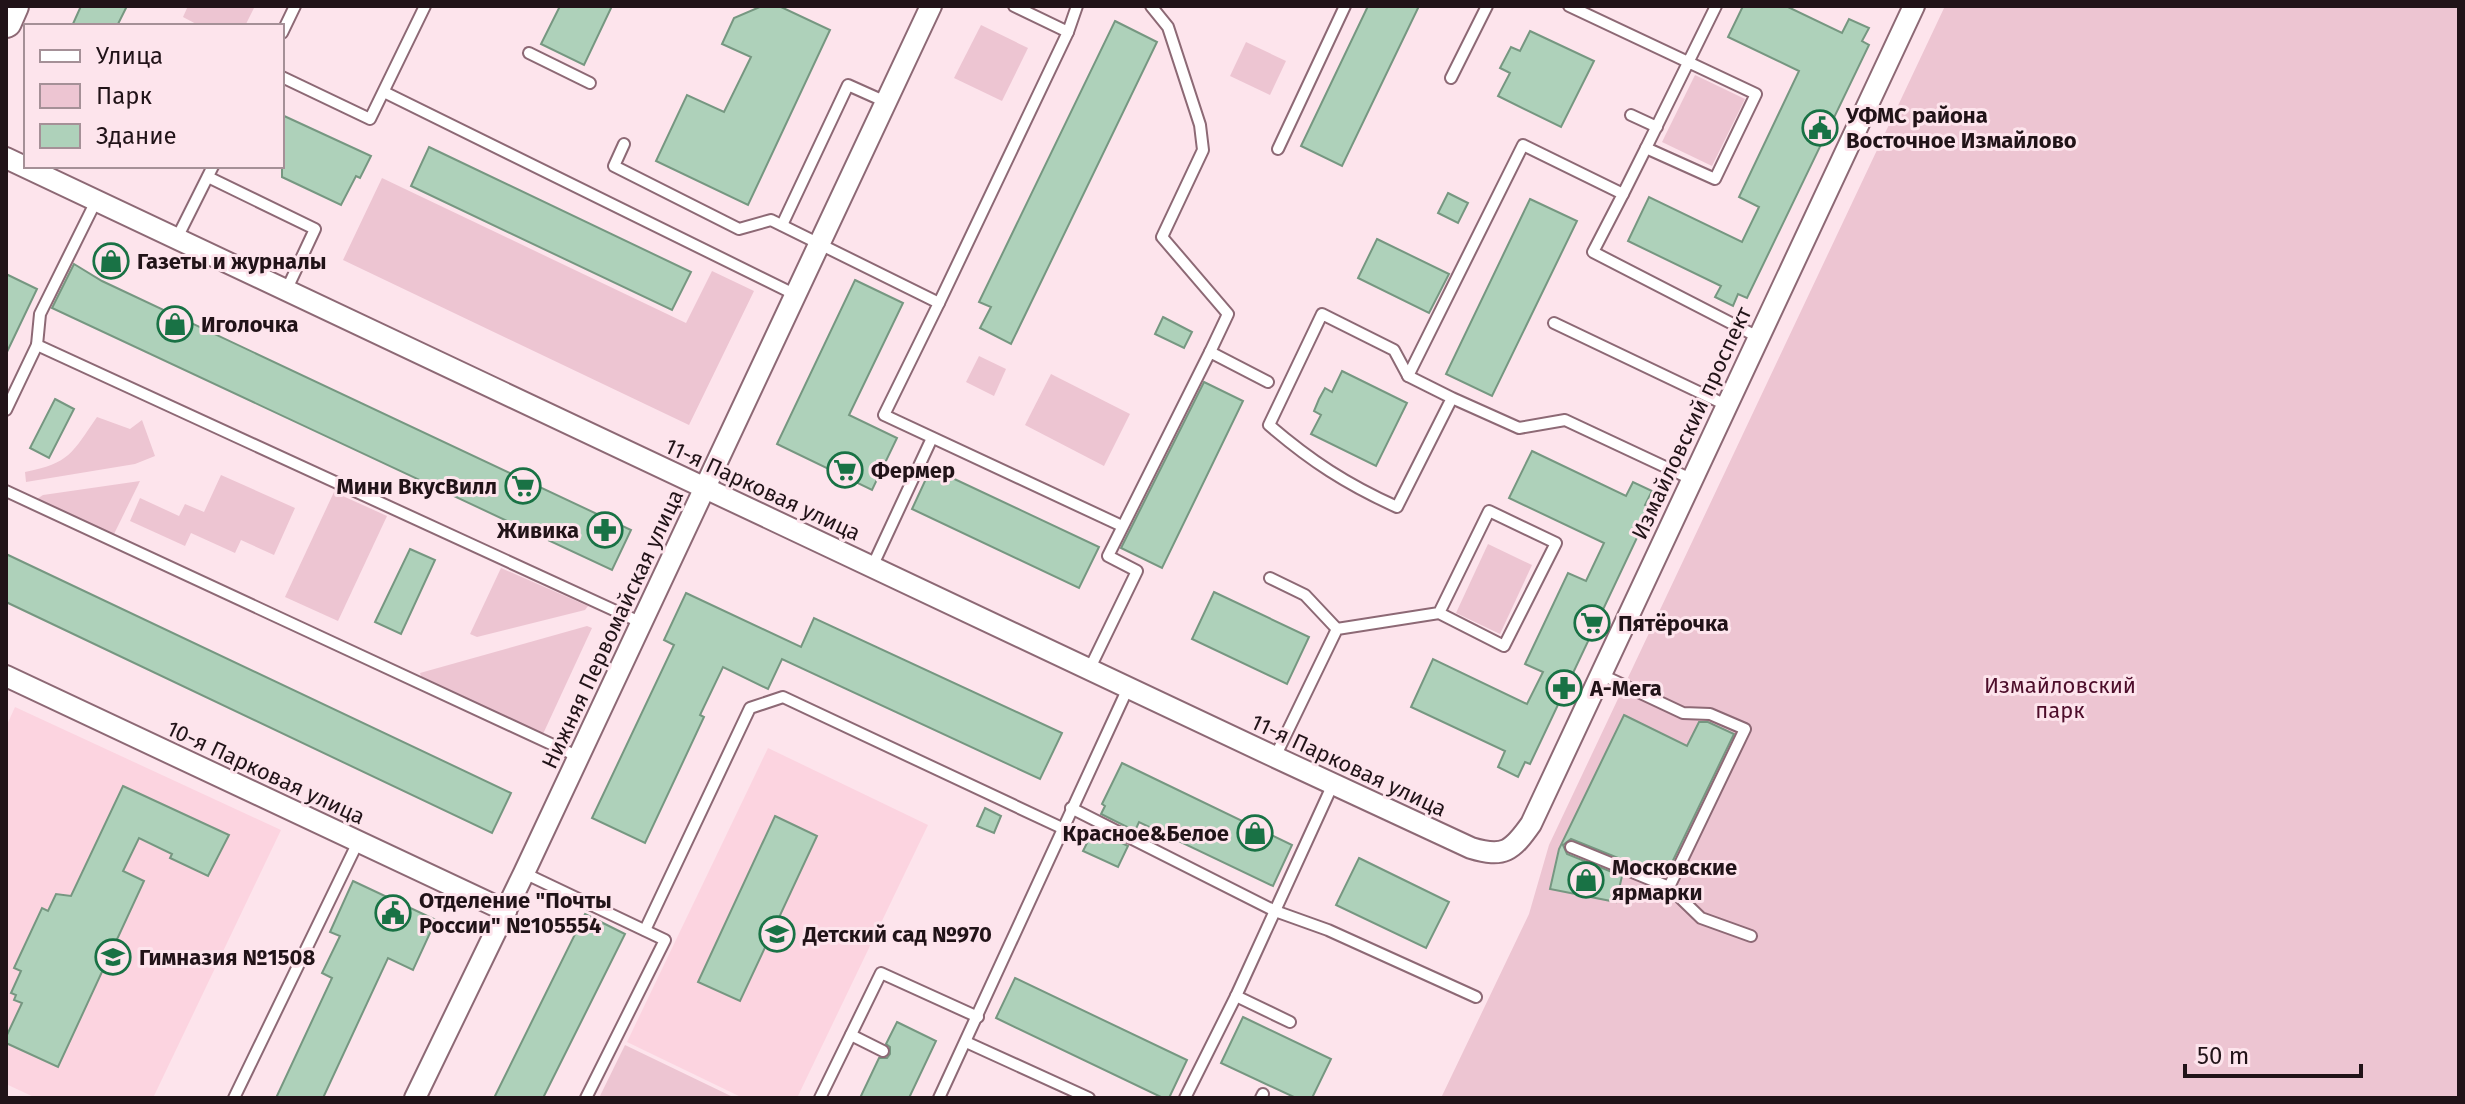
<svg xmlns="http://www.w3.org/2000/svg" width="2465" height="1104" font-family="'Fira Sans',sans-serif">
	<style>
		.built { fill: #fcd4e0 }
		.green { fill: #edc5d2 }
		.building { fill: #aed1ba; stroke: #769781; stroke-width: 2 }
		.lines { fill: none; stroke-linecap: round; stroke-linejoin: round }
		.service-casing { stroke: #8d6975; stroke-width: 14 }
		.minor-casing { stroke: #8d6975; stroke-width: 24 }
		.secondary-casing { stroke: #8d6975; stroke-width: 34 }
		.service { stroke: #fff; stroke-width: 10 }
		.minor { stroke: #fff; stroke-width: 20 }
		.secondary { stroke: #fff; stroke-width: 30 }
		.labels { text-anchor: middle; stroke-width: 6; stroke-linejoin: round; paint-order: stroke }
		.poi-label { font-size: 22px; font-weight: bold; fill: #211318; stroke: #fde4ec; text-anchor: start }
		.street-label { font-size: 22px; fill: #211318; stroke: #fde4ec }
		.park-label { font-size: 22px; fill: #4d0d2a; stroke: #fde4ec }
	</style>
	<rect width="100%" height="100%" fill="#fde4ec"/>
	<g class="built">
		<path d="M15 707 281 830 153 1098H36L6 1084V727Z"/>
		<path d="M768 748 928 825 797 1098H743L627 1042Z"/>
	</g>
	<g class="green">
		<path d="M188 6H255L245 26H200L183 17Z"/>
		<path d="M1945 6H2459V1098H1441L1529 914 1549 845Z"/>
		<path d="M981 25 1028 48 1002 101 954 78Z"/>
		<path d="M1246 42 1286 61 1270 95 1230 76Z"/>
		<path d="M1695 75 1745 99 1712 166 1662 142Z"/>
		<path d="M382 178 686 323 712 271 754 291 689 425 343 260Z"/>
		<path d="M979 356 1006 369 994 396 966 382Z"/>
		<path d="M1051 374 1130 414 1104 466 1025 425Z"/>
		<path d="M97 417 130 429 142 420 155 456 135 464 26 482 25 472C70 463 72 453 97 417Z"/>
		<path d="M221 475 295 508 274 555 241 540 235 553 191 533 185 546 130 521 140 498 179 516 185 504 204 512Z"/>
		<path d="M140 481 114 534 37 499 43 495Z"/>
		<path d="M334 492 387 516 338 621 285 597Z"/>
		<path d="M1488 544 1532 565 1500 634 1456 613Z"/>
		<path d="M501 568 588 606 585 610 477 637 470 634Z"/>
		<path d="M587 626 592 628 543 734 422 679 420 673Z"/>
		<path d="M625 1045 735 1098H599Z"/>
	</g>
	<g class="building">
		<path d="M81 6H127L117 26H72Z"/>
		<path d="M560 6H612L584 65 541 44Z"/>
		<path d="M762 6H779L830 30 748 205 656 161 687 95 724 112 751 57 722 44 734 18Z"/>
		<path d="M1368 6H1419L1342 166 1301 146Z"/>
		<path d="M1743 6H1786L1842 33 1849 19 1869 28 1862 41 1869 45 1747 298 1738 294 1733 306 1715 297 1721 286 1628 241 1649 197 1742 242 1759 207 1739 197 1799 71 1728 37Z"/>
		<path d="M1115 21 1157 42 1011 344 980 328 991 307 979 302Z"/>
		<path d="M1530 31 1594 61 1561 127 1498 96 1510 73 1500 68 1511 47 1520 51Z"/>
		<path d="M282 115 371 156 360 178 356 176 341 205 282 177Z"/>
		<path d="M429 147 691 272 672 310 411 186Z"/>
		<path d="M1448 193 1468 203 1458 223 1438 213Z"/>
		<path d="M1530 199 1577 221 1492 396 1446 374Z"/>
		<path d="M1377 239 1449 274 1429 313 1358 278Z"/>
		<path d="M74 264 102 281 631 530 612 570 52 308Z"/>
		<path d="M6 274 37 289 6 354Z"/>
		<path d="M855 280 903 303 849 415 897 438 872 490 777 444Z"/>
		<path d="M1163 317 1192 332 1184 348 1155 334Z"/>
		<path d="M1342 371 1407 403 1376 466 1311 434 1321 415 1314 411 1319 399 1325 388 1332 392Z"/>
		<path d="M1204 382 1243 401 1162 568 1121 548Z"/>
		<path d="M55 399 74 409 49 458 30 448Z"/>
		<path d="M1532 451 1626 496 1633 482 1652 491 1645 505 1651 508 1530 764 1525 762 1518 777 1498 767 1505 751 1411 707 1433 659 1527 704 1543 672 1525 664 1568 573 1586 581 1604 543 1509 498Z"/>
		<path d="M931 468 1099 547 1079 588 912 509Z"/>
		<path d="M410 549 435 560 401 634 375 622Z"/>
		<path d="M6 554 511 793 492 833 6 602Z"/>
		<path d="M1214 592 1309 637 1287 684 1192 639Z"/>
		<path d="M686 593 801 647 814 618 1062 733 1040 779 782 659 768 689 723 667 700 715 704 717 645 843 592 818 674 645 664 640Z"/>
		<path d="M1624 715 1687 746 1699 722H1708L1734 734 1665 877 1571 839 1563 845 1567 854 1622 876 1616 902 1550 889 1559 849Z"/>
		<path d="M1122 763 1292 845 1273 886 1139 822 1135 831 1101 814 1105 806 1102 804Z"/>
		<path d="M123 786 229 835 208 876 170 858 172 854 139 838 123 871 144 881 58 1067 6 1043V1037L22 1003 14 1000 16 995 11 993 21 971 14 968 42 908 48 911 56 894 71 896Z"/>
		<path d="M985 808 1001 816 994 833 977 826Z"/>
		<path d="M775 816 817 836 740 1001 698 982Z"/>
		<path d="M1094 829 1128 846 1118 867 1083 851Z"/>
		<path d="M1359 858 1449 902 1426 948 1336 905Z"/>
		<path d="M353 881 436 920 413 970 388 958 323 1098H276L332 978 322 973 340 936 330 932Z"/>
		<path d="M585 914 625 934 543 1098H494Z"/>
		<path d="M1015 978 1187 1060 1169 1098H1163L996 1018Z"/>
		<path d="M1243 1017 1331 1059 1312 1098H1296L1221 1063Z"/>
		<path d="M897 1022 936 1041 909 1098H860L879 1058H887L890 1054V1047L886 1044Z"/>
	</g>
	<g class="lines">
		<defs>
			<g id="service">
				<path d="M1151 6 1168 27 1200 125 1203 150 1162 237 1228 314 1210 352"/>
				<path d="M1569 6 1756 94 1715 179 1646 148 1716 6"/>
				<path d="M1068 32 1077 6"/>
				<path d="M282 33 295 6"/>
				<path d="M529 53 590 83"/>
				<path d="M282 77 370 119 425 6"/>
				<path d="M1451 78 1487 6"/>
				<path d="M384 92 796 295"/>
				<path d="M1631 115 1657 127"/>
				<path d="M624 144 614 166 739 229 771 220 939 303 884 415 1122 526"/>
				<path d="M1278 149 1345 6"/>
				<path d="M208 177 315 229 286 291"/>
				<path d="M1623 194 1646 148"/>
				<path d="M96 201 40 314 37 345 642 623"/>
				<path d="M782 225 848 85 886 102"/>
				<path d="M177 238 213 166"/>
				<path d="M939 303 1068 32 1014 6"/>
				<path d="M1554 323 1726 405"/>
				<path d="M1408 376 1523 145 1623 194 1593 252 1758 337"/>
				<path d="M1452 398 1408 376 1394 350 1322 314 1269 425C1311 461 1346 484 1397 507L1452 398 1519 428 1565 420 1691 479"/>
				<path d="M6 410 37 345"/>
				<path d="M6 491 579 757"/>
				<path d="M872 567 932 438"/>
				<path d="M1270 578 1305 595 1337 629"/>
				<path d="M1089 670 1137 571 1108 556 1210 352 1268 382"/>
				<path d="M1600 674 1683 713 1710 714 1745 729 1669 887"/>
				<path d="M1275 757 1337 629 1439 613 1504 646 1556 543 1489 511 1439 613"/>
				<path d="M1071 808 1275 911 1328 930 1476 997"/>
				<path d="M1571 847 1669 887 1701 918 1751 936"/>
				<path d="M524 873 665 940 586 1098"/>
				<path d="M645 930 750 708 783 697 1062 828"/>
				<path d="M1236 996 1290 1022"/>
				<path d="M851 1035 883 1051"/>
				<path d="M966 1042 1089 1098"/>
				<path d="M234 1098 358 842"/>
				<path d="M820 1098 881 973 978 1017"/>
				<path d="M939 1098 1128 688"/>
				<path d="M1185 1098 1236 996 1333 784"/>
				<path d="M1261 1098 1263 1094"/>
			</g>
			<g id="minor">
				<path d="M6 158 1275 757 1471 848C1504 858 1512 851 1531 824L1914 6"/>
				<path d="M6 676 506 911"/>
				<path d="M415 1098 524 873 931 6"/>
			</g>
			<path id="secondary" d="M6 22 13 6"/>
		</defs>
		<use href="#service" class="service-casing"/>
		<use href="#minor" class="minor-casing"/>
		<use href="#secondary" class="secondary-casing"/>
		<use href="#service" class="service"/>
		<use href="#minor" class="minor"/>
		<use href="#secondary" class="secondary"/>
	</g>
	<defs>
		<symbol id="civic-ring" viewBox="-11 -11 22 22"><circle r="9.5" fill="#fde4ec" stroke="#197245" stroke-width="1.5"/><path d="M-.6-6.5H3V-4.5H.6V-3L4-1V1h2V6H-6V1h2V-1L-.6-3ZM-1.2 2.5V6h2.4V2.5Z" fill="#197245"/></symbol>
		<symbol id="shop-ring" viewBox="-11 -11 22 22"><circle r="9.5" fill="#fde4ec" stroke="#197245" stroke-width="1.5"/><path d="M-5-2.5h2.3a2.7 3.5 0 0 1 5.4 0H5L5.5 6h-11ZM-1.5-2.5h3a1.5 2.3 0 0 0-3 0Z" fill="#197245"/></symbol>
		<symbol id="supermarket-ring" viewBox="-11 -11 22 22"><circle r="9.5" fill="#fde4ec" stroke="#197245" stroke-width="1.5"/><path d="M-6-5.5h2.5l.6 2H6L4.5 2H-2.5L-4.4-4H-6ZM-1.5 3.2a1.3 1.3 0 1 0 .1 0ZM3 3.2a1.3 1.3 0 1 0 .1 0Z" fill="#197245"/></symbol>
		<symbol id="pharmacy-ring" viewBox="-11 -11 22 22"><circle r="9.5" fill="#fde4ec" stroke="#197245" stroke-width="1.5"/><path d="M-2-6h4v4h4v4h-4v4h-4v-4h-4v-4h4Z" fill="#197245"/></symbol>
		<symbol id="school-ring" viewBox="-11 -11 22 22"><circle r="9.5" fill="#fde4ec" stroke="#197245" stroke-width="1.5"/><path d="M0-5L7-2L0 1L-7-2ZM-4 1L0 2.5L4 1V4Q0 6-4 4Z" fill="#197245"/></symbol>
	</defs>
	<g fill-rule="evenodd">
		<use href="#civic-ring" x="1800" y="108" width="40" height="40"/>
		<use href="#shop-ring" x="91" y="241" width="40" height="40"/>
		<use href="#shop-ring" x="155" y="304" width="40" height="40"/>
		<use href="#supermarket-ring" x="825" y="450" width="40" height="40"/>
		<use href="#supermarket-ring" x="503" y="466" width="40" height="40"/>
		<use href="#pharmacy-ring" x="585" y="510" width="40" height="40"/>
		<use href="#supermarket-ring" x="1572" y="603" width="40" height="40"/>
		<use href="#pharmacy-ring" x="1544" y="668" width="40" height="40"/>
		<use href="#shop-ring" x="1235" y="813" width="40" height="40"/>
		<use href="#shop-ring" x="1566" y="860" width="40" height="40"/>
		<use href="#civic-ring" x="373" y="893" width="40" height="40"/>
		<use href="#school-ring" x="757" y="914" width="40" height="40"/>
		<use href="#school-ring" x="93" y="937" width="40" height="40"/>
	</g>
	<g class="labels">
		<g class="poi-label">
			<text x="1846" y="123">УФМС района<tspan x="1846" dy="25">Восточное Измайлово</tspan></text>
			<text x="137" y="269">Газеты и журналы</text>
			<text x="201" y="332">Иголочка</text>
			<text x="871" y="478">Фермер</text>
			<text x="497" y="494" text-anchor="end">Мини ВкусВилл</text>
			<text x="579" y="538" text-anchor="end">Живика</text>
			<text x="1618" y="631">Пятёрочка</text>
			<text x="1590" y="696">А-Мега</text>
			<text x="1229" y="841" text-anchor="end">Красное&amp;Белое</text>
			<text x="1612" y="875">Московские<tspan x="1612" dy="25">ярмарки</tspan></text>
			<text x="419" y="908">Отделение "Почты<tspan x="419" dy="25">России" №105554</tspan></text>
			<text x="803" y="942">Детский сад №970</text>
			<text x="139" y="965">Гимназия №1508</text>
		</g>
		<g class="street-label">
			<text transform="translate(1691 423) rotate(-65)" y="8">Измайловский проспект</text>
			<text transform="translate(763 489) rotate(25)" y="8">11-я Парковая улица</text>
			<text transform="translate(612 629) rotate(-65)" y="8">Нижняя Первомайская улица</text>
			<text transform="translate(1349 765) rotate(25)" y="8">11-я Парковая улица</text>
			<text transform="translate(266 772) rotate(25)" y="8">10-я Парковая улица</text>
		</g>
		<g class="park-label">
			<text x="2060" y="693">Измайловский<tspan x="2060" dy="25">парк</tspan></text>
		</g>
	</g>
	<rect width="2465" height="1104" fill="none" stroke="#211318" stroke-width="16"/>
	<rect x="24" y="24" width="260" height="144" fill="#fde4ec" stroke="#a59097" stroke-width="2"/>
	<rect x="40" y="50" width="40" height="12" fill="#ffffff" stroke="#a59097" stroke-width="2"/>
	<text x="96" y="64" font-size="24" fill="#211318">Улица</text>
	<rect x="40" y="84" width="40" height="24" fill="#edc5d2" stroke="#a59097" stroke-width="2"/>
	<text x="96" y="104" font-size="24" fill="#211318">Парк</text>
	<rect x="40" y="124" width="40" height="24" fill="#aed1ba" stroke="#a59097" stroke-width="2"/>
	<text x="96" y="144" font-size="24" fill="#211318">Здание</text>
	<path d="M2185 1064v12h176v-12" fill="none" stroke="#211318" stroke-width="4"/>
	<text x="2197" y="1064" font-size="24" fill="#211318" stroke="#fde4ec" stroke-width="6" paint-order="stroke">50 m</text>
</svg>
